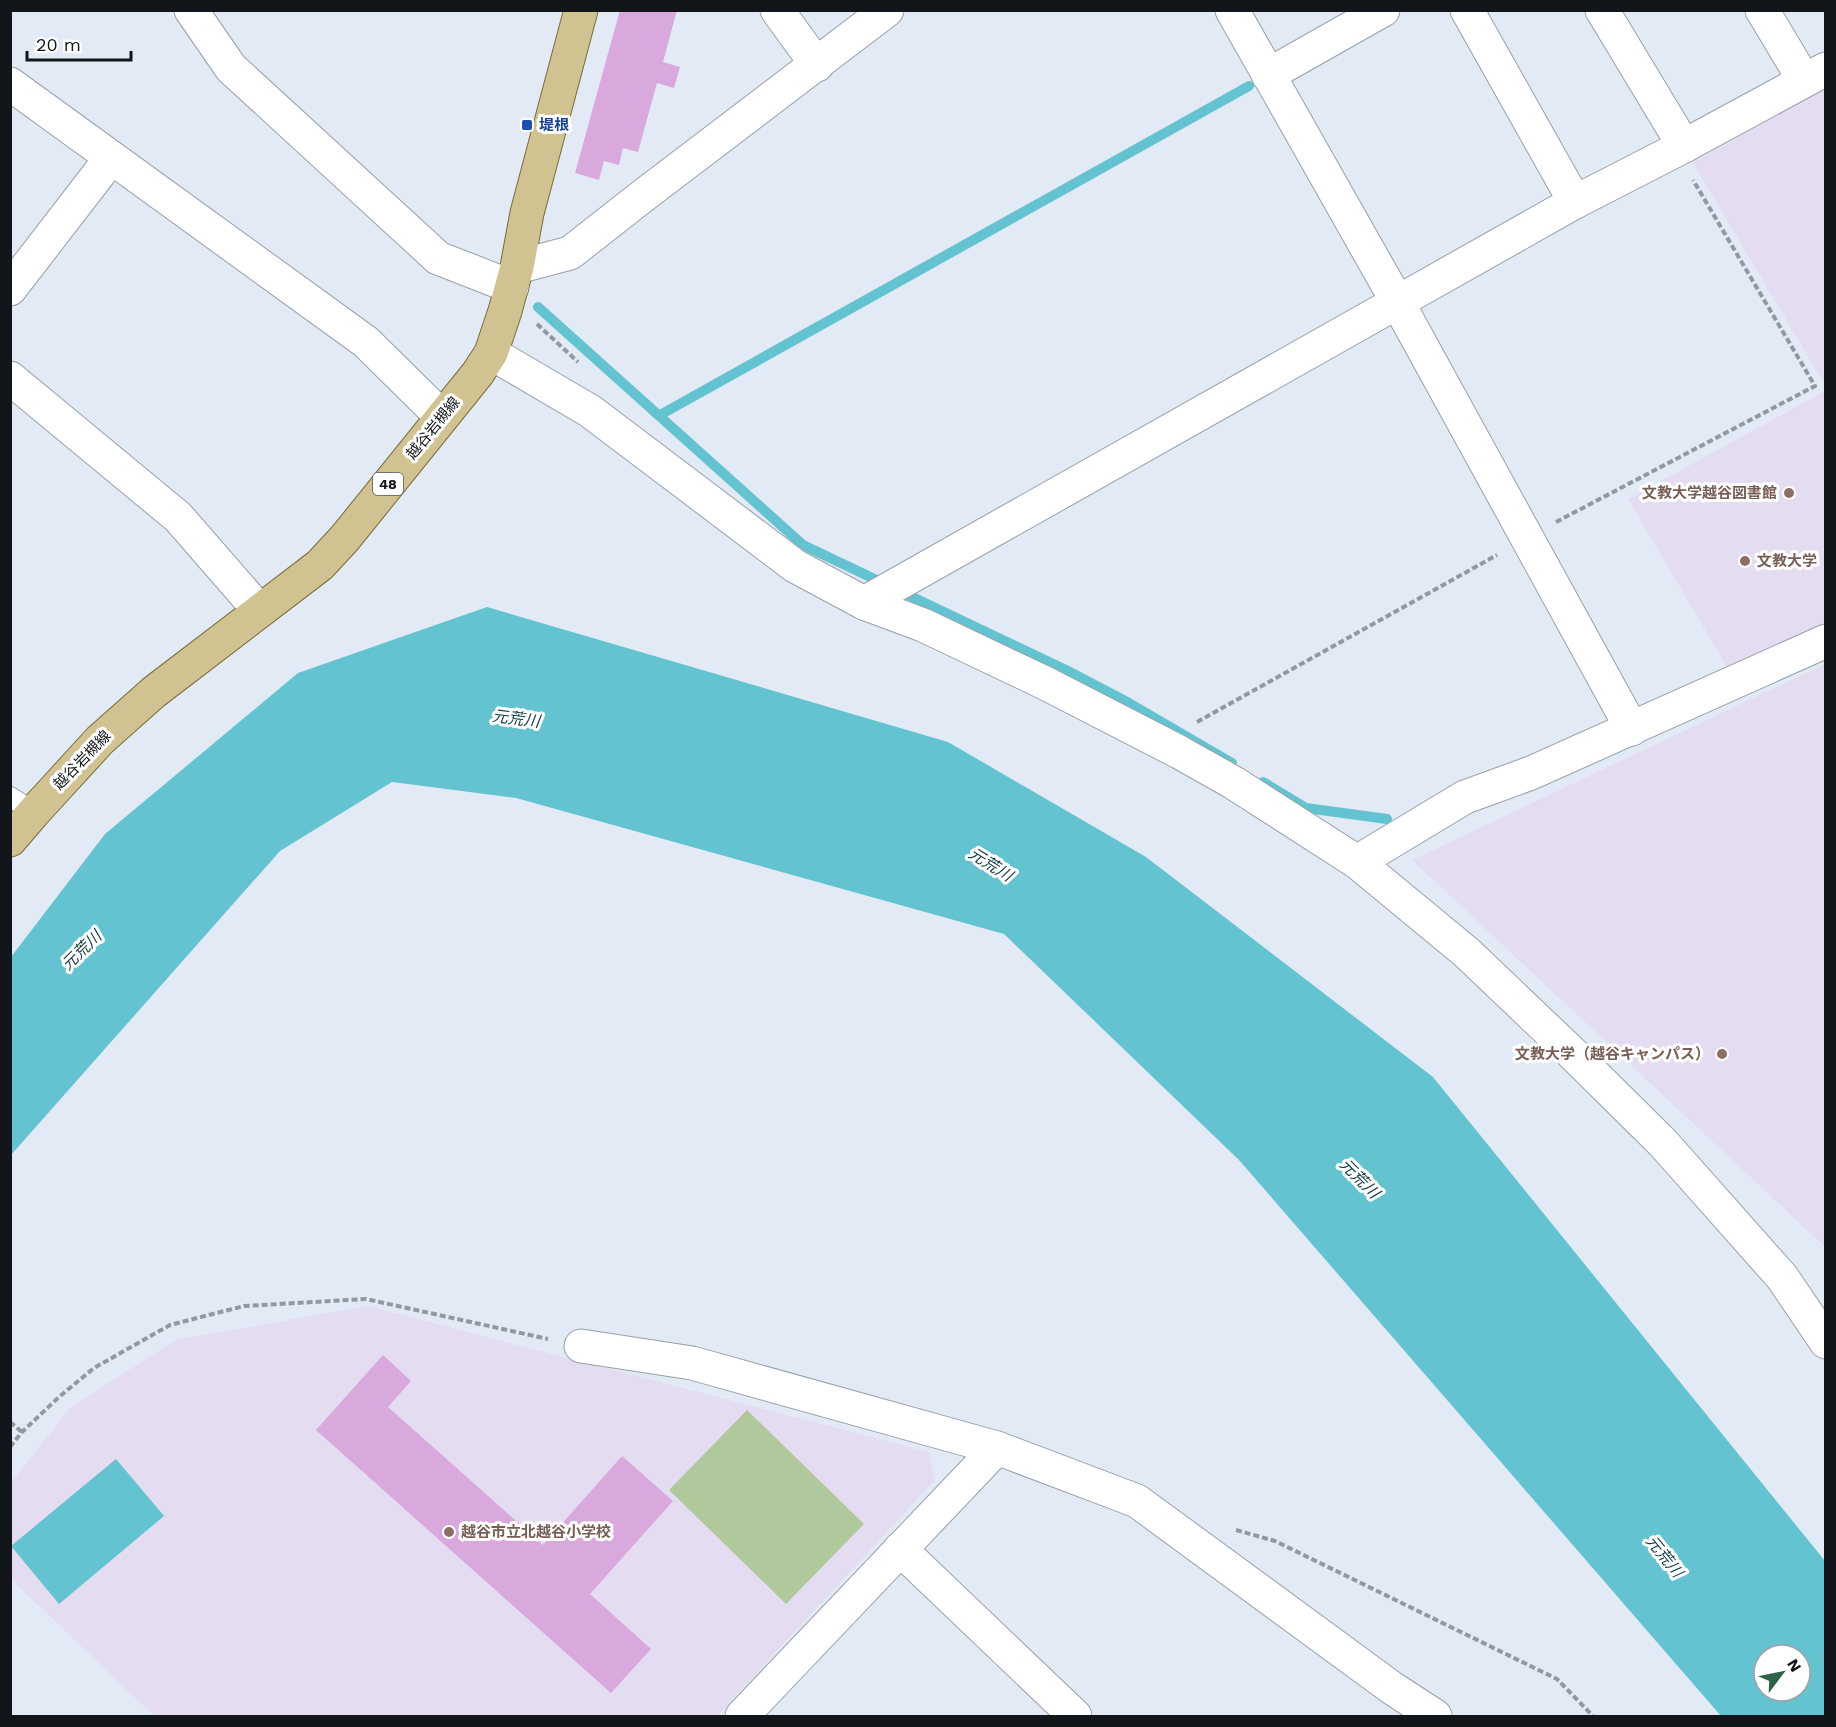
<svg xmlns="http://www.w3.org/2000/svg" width="1836" height="1727" font-family="'Work Sans','Noto Sans JP',sans-serif">
	<style>
		.education { fill: #e4dcf1 }
		.green { fill: #b0c99c }
		.water { fill: #64c3d0; fill-rule: evenodd }
		.lines { fill: none; stroke-linecap: round; stroke-linejoin: round }
		.stream { stroke: #64c3d0; stroke-width: 10 }
		.building { fill: #d9a8dd }
		.service-casing { stroke: #97a0a9; stroke-width: 22 }
		.minor-casing { stroke: #97a0a9; stroke-width: 35 }
		.primary-casing { stroke: #7a6b37; stroke-width: 35 }
		.path { stroke: #91989f; stroke-width: 4; stroke-dasharray: 6 3; stroke-linecap: butt }
		.service { stroke: #fff; stroke-width: 20 }
		.minor { stroke: #fff; stroke-width: 33 }
		.primary { stroke: #d1c291; stroke-width: 33 }
		.transit-dot { fill: #1a4fb4; stroke: #fff; stroke-width: 2 }
		.education-dot { fill: #8d6e63; stroke: #fff; stroke-width: 2 }
		.labels { text-anchor: middle; stroke-width: 6; stroke-linejoin: round; paint-order: stroke }
		.shield { fill: #fff; stroke: #595b5e; stroke-width: 1.5 }
		.shield-label { font-size: 14px; font-weight: bold; fill: #121519 }
		.transit-label { font-size: 15px; font-weight: bold; fill: #164399; stroke: #fff; text-anchor: start }
		.street-label { font-size: 15px; fill: #121519; stroke: #fff }
		.education-label { font-size: 15px; font-weight: bold; fill: #785e54; stroke: #fff; text-anchor: end }
		.water-label { font-size: 16px; font-style: italic; fill: #144046; stroke: #fff }
	</style>
	<rect width="100%" height="100%" fill="#e2ebf5"/>
	<g class="education">
		<path d="M1825 88V385L1693 163Z"/>
		<path d="M1825 391V623L1727 667 1628 499Z"/>
		<path d="M1825 664V1247L1412 860Z"/>
		<path d="M368 1306 929 1452 935 1480 717 1716H154L11 1579 10 1484 69 1409 175 1340Z"/>
	</g>
	<path class="green" d="M747 1410 864 1524 786 1604 669 1490Z"/>
	<g class="water">
		<path d="M487 607 948 742 1146 857 1433 1077 1825 1561V1716H1721L1239 1160 1004 934 516 798 392 782 280 851 11 1155V957L105 834 298 673ZM1764 1655H1800V1691H1764Z"/>
		<path d="M116 1459 164 1516 59 1604 11 1546Z"/>
	</g>
	<g class="lines">
		<g class="stream">
			<path d="M538 307 803 545 1066 670 1129 703 1232 763"/>
			<path d="M660 415 1249 86"/>
			<path d="M1263 782 1306 808 1387 819"/>
		</g>
	</g>
	<g class="building">
		<path d="M620 10H677L663 62 680 67 674 88 657 83 638 152 623 148 619 165 604 161 599 180 575 173Z"/>
		<path d="M383 1355 411 1381 388 1407 543 1545 622 1456 673 1501 590 1594 651 1649 611 1693 316 1430Z"/>
	</g>
	<g class="lines">
		<defs>
			<path id="service" d="M10 797 34 812"/>
			<g id="minor">
				<path d="M191 10 231 68 438 258 512 287"/>
				<path d="M777 10 817 65"/>
				<path d="M1232 10 1398 303 1632 729"/>
				<path d="M1467 10 1575 202"/>
				<path d="M1602 10 1684 146"/>
				<path d="M1762 10 1804 80"/>
				<path d="M1268 75 1383 10"/>
				<path d="M10 84 366 342 442 417"/>
				<path d="M517 267 570 253 644 195 887 10"/>
				<path d="M10 289 111 158"/>
				<path d="M491 353 590 411 795 566 864 603 923 625 1045 683 1179 752 1234 783 1357 862 1466 952 1570 1051 1663 1143 1782 1277 1826 1342"/>
				<path d="M10 378 178 517 259 610"/>
				<path d="M864 603 1575 202 1684 146 1826 69"/>
				<path d="M1357 862 1465 797 1531 773 1826 641"/>
				<path d="M581 1346 692 1363 997 1448"/>
				<path d="M900 1549 1075 1716"/>
				<path d="M742 1716 997 1448 1137 1501 1392 1688 1435 1716"/>
			</g>
			<path id="primary" d="M10 840 34 812 100 740 154 692 320 565 345 538 478 373 491 353 505 311 517 267 527 213 581 10"/>
		</defs>
		<use href="#service" class="service-casing"/>
		<use href="#minor" class="minor-casing"/>
		<use href="#primary" class="primary-casing"/>
		<g class="path">
			<path d="M537 324 578 362"/>
			<path d="M1556 522 1815 386 1693 180"/>
			<path d="M1197 722 1497 555"/>
			<path d="M10 1422 22 1432"/>
			<path d="M10 1447 22 1432 59 1397 94 1368 170 1325 244 1306 366 1299 548 1339"/>
			<path d="M1236 1530 1275 1541 1557 1679 1593 1716"/>
		</g>
		<use href="#service" class="service"/>
		<use href="#minor" class="minor"/>
		<use href="#primary" class="primary"/>
	</g>
	<rect class="transit-dot" x="521" y="119" width="12" height="12" rx="3"/>
	<g class="education-dot">
		<circle cx="1789" cy="493" r="6"/>
		<circle cx="1745" cy="561" r="6"/>
		<circle cx="1722" cy="1054" r="6"/>
		<circle cx="449" cy="1532" r="6"/>
	</g>
	<g class="labels">
		<rect class="shield" x="373" y="473" width="30" height="22" rx="4.5"/>
		<g class="shield-label">
			<text x="388" y="489">48</text>
		</g>
		<g class="transit-label">
			<text x="539" y="130">堤根</text>
		</g>
		<g class="street-label">
			<text transform="translate(433 428) rotate(-51)" y="5">越谷岩槻線</text>
			<text transform="translate(82 760) rotate(-46)" y="5">越谷岩槻線</text>
		</g>
		<g class="education-label">
			<text x="1777" y="498">文教大学越谷図書館</text>
			<text x="1757" y="566" text-anchor="start">文教大学</text>
			<text x="1710" y="1059">文教大学（越谷キャンパス）</text>
			<text x="461" y="1537" text-anchor="start">越谷市立北越谷小学校</text>
		</g>
		<g class="water-label">
			<text transform="translate(516 718) rotate(7)" y="6">元荒川</text>
			<text transform="translate(991 864) rotate(32)" y="6">元荒川</text>
			<text transform="translate(81 950) rotate(-44)" y="6">元荒川</text>
			<text transform="translate(1360 1178) rotate(45)" y="6">元荒川</text>
			<text transform="translate(1665 1556) rotate(51)" y="6">元荒川</text>
		</g>
	</g>
	<rect width="1836" height="1727" fill="none" stroke="#121519" stroke-width="24"/>
	<g transform="translate(1782 1673) rotate(58)"><circle r="28" fill="#ffffff" stroke="#a0a1a3" stroke-width="1.5"/>
	<path d="M0-4.5L10 22L0 15L-10 22Z" fill="#2e6247"/>
	<text y="-9" font-size="16" font-weight="bold" text-anchor="middle" fill="#121519">N</text>
	</g>
	<path d="M27 51v9h104v-9" fill="none" stroke="#121519" stroke-width="3"/>
	<text x="36" y="51" font-size="18" fill="#121519" stroke="#ffffff" stroke-width="4.5" paint-order="stroke">20 m</text>
</svg>
